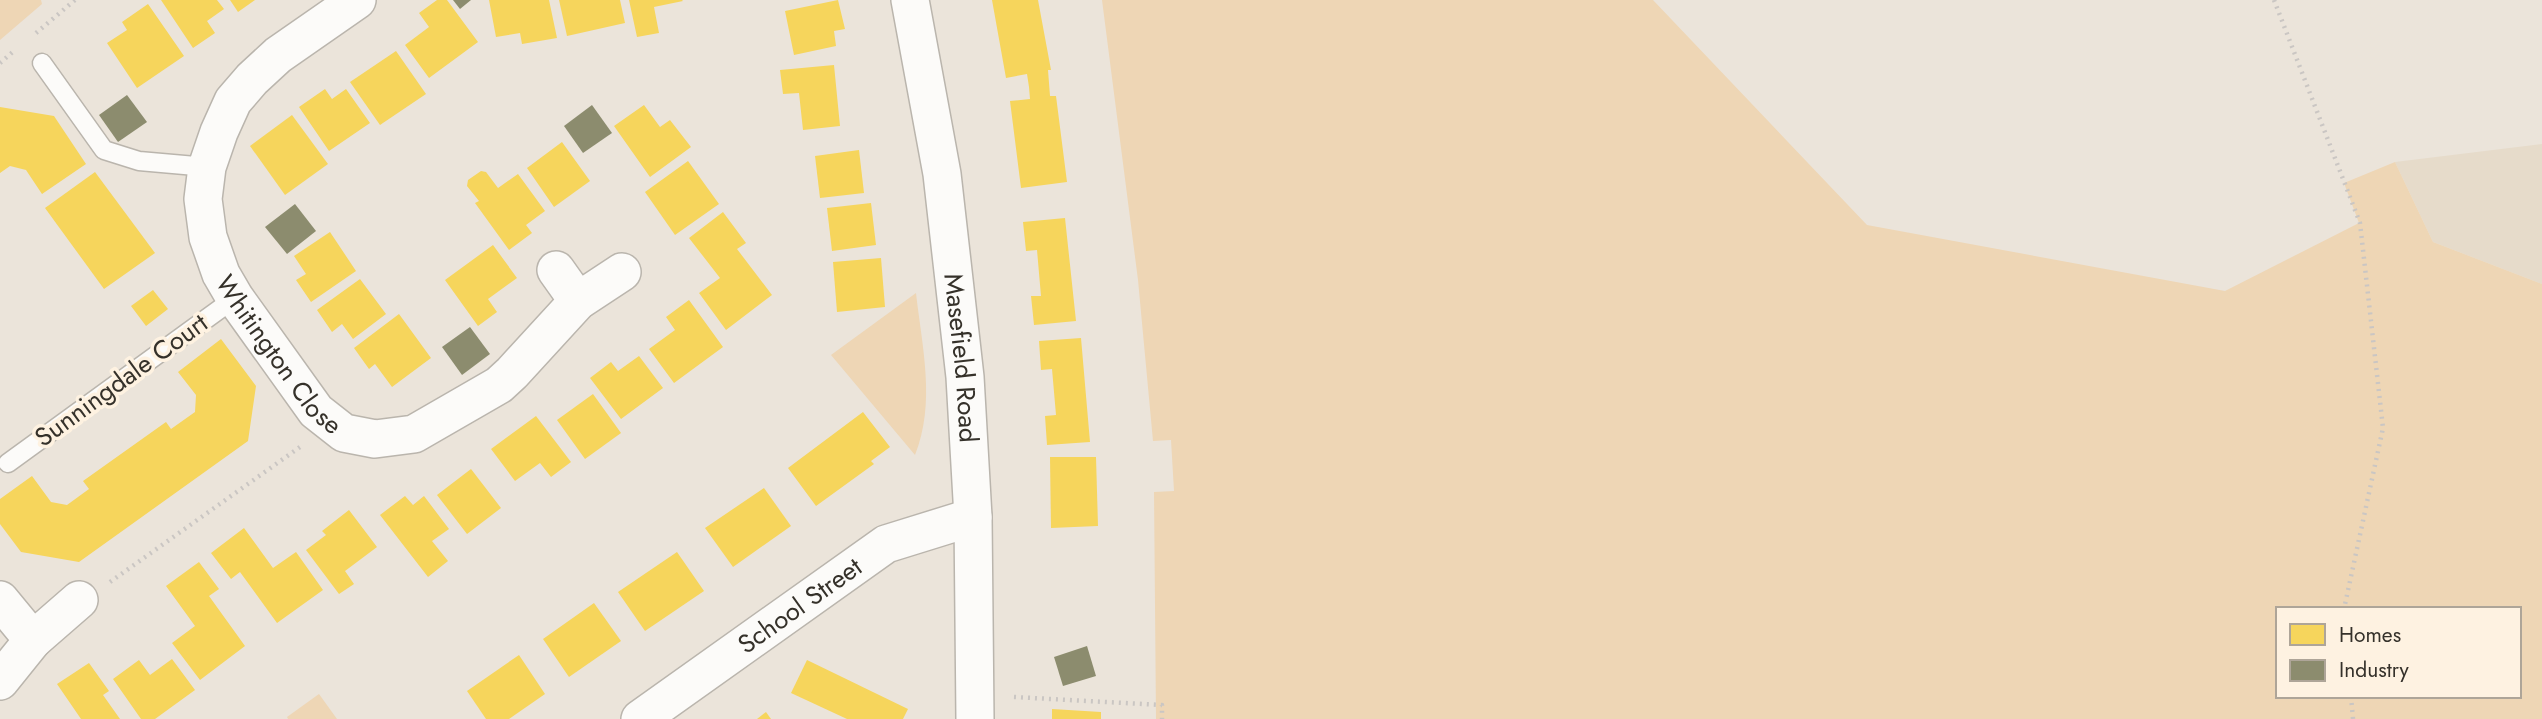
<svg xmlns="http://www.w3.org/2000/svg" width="2542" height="719" font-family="Jost,sans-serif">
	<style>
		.built { fill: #e6dbca }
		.green { fill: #eed6b5; fill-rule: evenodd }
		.homes { fill: #f6d55c }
		.industry { fill: #8c8c6e }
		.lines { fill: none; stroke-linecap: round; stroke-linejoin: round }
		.service-casing { stroke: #bab5ad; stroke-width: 21 }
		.minor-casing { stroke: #bab5ad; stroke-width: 40 }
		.path { stroke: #cac6c3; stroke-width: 4.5; stroke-dasharray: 2 5; stroke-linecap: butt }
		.service { stroke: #fcfbf9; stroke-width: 18 }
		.minor { stroke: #fcfbf9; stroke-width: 37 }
		.labels { text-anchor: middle; stroke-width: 7; stroke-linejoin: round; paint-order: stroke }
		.street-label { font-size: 26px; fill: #35312a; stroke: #fef2e1 }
	</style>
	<rect width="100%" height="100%" fill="#ebe4da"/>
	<path class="built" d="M2542 144V284L2433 242 2395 162Z"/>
	<g class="green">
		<path d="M0 0H41L42 4 0 40Z"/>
		<path d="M1102 0H1653L1867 225 2225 291 2359 223 2344 183 2395 162 2433 242 2542 284V719H1156L1154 492 1174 491 1171 440 1153 441 1138 280ZM2278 609H2519V696H2278Z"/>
		<path d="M916 293C922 347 936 403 915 455L831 355Z"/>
		<path d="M319 694 337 719H288L287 717Z"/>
	</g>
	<g class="homes">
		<path d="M161 0H217L224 9 207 21 215 33 193 48Z"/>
		<path d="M230 0H255L238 12Z"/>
		<path d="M437 0H447L478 42 429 78 405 45 429 27 419 13Z"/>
		<path d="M489 0H549L557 38 522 44 520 33 496 37Z"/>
		<path d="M559 0H620L625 23 567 36Z"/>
		<path d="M629 0H682L683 1 654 7 659 33 637 37Z"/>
		<path d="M838 0 845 29 834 31 836 46 794 55 785 11Z"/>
		<path d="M992 0H1038L1051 70H1048L1050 96H1056L1067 182 1021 188 1010 101 1030 99 1029 87 1027 74 1006 78Z"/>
		<path d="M148 4 184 56 137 88 107 43 127 30 122 22Z"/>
		<path d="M396 51 426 94 380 125 350 82Z"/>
		<path d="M834 65 840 126 803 130 799 93 783 94 780 70Z"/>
		<path d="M325 89 332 99 346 89 370 123 329 151 299 107Z"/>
		<path d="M644 105 660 127 670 120 691 147 650 177 614 126Z"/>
		<path d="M0 107 54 116 86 164 42 194 26 170 10 166 0 173Z"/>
		<path d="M292 115 328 164 285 195 250 146Z"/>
		<path d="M562 142 590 181 554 207 527 168Z"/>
		<path d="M859 150 864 193 820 198 815 156Z"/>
		<path d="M688 161 719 204 675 235 645 192Z"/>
		<path d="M481 171 486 172 498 188 518 174 545 211 526 225 532 233 509 250 475 203 479 201 467 186 468 180Z"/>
		<path d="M95 172 155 253 104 289 45 208Z"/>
		<path d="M871 203 876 245 832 251 827 208Z"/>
		<path d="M723 212 746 243 737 249 772 295 726 330 699 293 720 278 689 238Z"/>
		<path d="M1065 218 1076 321 1034 325 1031 296H1041L1037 250 1026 251 1023 222Z"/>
		<path d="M330 232 356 271 311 302 296 280 306 274 294 256Z"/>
		<path d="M493 245 517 278 488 299 497 312 478 326 445 280Z"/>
		<path d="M881 258 885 307 837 312 833 262Z"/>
		<path d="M360 279 386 314 353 339 342 324 332 332 317 310Z"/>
		<path d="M153 290 168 309 146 326 131 306Z"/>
		<path d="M689 300 723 347 674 383 649 349 675 330 666 317Z"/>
		<path d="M399 314 431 358 392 387 375 364 369 369 354 348Z"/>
		<path d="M1081 338 1090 442 1047 445 1045 416 1056 415 1052 369 1041 370 1039 341Z"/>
		<path d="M221 339 256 386 248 441 79 562 21 552 0 524V499L32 476 51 502 67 505 89 489 83 481 166 422 171 429 195 412 196 395 178 372Z"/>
		<path d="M639 356 663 388 621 419 590 378 611 362 618 371Z"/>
		<path d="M593 394 621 433 585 459 557 420Z"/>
		<path d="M863 412 890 447 871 461 874 464 816 506 788 468Z"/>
		<path d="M536 416 571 462 551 477 540 463 515 481 491 449Z"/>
		<path d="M1050 457H1096L1098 526 1051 528Z"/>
		<path d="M471 469 501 508 467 534 437 495Z"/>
		<path d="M764 488 791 526 733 567 705 528Z"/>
		<path d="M405 496 413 505 424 496 449 529 432 541 448 561 428 577 380 515Z"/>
		<path d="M349 510 377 547 345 571 354 584 339 594 306 550 326 535 322 531Z"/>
		<path d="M244 528 273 568 296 552 323 590 277 623 240 572 231 579 211 553Z"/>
		<path d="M677 552 704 591 645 631 618 592Z"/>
		<path d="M199 562 219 589 209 596 245 646 200 680 172 643 195 626 166 586Z"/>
		<path d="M594 603 621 641 569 677 543 639Z"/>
		<path d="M519 655 545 694 509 719H486L467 691Z"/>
		<path d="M172 659 195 690 155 719H141L113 679 139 660 150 675Z"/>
		<path d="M807 660 908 709 903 719H847L791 693Z"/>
		<path d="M89 663 109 691 103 695 120 719H81L57 684Z"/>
		<path d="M1052 709 1101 712V719H1052Z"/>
		<path d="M766 712 771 719H757Z"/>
	</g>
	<g class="industry">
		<path d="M453 0H471L460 9Z"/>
		<path d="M127 95 147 122 118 142 99 115Z"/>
		<path d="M592 105 612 133 583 153 564 126Z"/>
		<path d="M295 204 316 231 287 254 265 227Z"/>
		<path d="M470 327 490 354 462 375 442 347Z"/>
		<path d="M1087 646 1096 676 1063 686 1054 657Z"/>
	</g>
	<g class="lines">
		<defs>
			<g id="service">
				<path d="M42 63 104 150 139 161 207 167"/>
				<path d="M8 463 235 298"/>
			</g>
			<g id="minor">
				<path id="s1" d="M357 0 278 55 252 79 233 101 219 132 207 167 203 199 208 237 221 274 235 298 316 411 344 433 375 439 414 434 499 385 512 373 578 301 622 272"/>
				<path id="s2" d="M910 0 942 174 965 377 973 517 975 719"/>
				<path d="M556 270 578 301"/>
				<path d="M0 600 33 640"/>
				<path d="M0 681 33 640 79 600"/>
				<path id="s3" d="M640 719 886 544 973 517"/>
			</g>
		</defs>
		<use href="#service" class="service-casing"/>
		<use href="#minor" class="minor-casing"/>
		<g class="path">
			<path d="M2274 0 2360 223 2383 428 2344 609"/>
			<path d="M36 33 75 0"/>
			<path d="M0 63 15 50"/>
			<path d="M110 582 300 447"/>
			<path d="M2351 696 2353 719"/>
			<path d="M1014 697 1162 705V719"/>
		</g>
		<use href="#service" class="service"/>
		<use href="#minor" class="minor"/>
	</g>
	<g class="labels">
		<g class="street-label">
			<text dy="9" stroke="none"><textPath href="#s1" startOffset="441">Whitington Close</textPath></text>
			<text dy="9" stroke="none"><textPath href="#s2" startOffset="362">Masefield Road</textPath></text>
			<text transform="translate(121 380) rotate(-36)" y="9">Sunningdale Court</text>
			<text dy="9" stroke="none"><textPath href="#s3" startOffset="196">School Street</textPath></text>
		</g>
	</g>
	<rect x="2276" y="607" width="245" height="91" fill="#fef2e1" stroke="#aea598" stroke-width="2"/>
	<rect x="2290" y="624" width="35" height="21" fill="#f6d55c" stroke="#aea598" stroke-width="2"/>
	<text x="2339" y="642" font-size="21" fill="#35312a">Homes</text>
	<rect x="2290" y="660" width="35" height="21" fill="#8c8c6e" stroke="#aea598" stroke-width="2"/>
	<text x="2339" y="677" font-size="21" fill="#35312a">Industry</text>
</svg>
